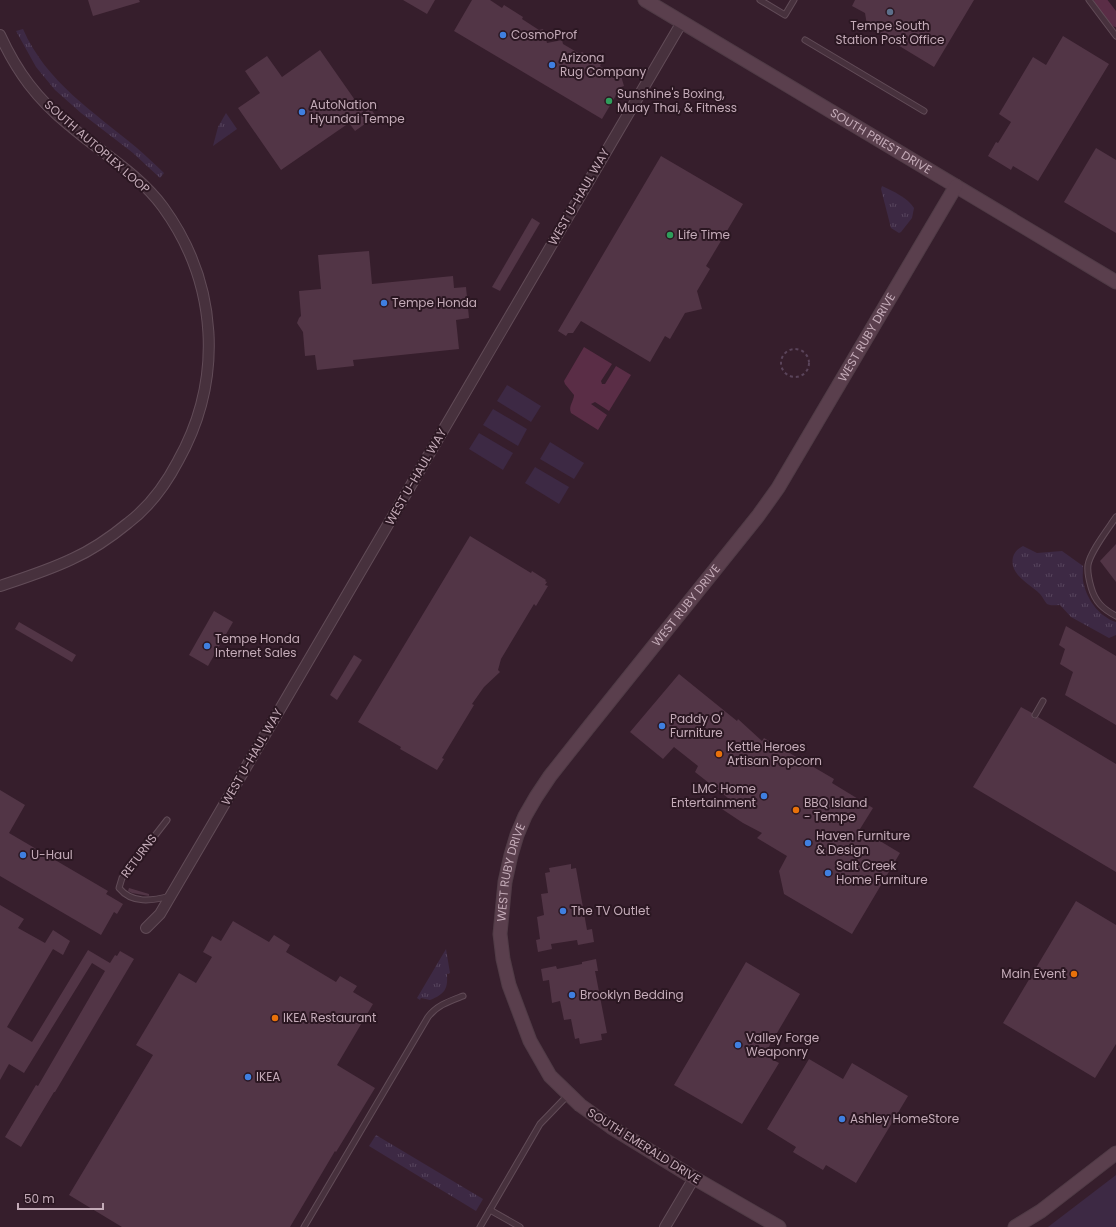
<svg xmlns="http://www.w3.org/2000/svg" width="1116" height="1227" font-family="Poppins,sans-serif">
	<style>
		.grass { fill: url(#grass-tufts) }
		.park { fill: #3d2944 }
		.water { fill: #5a2d46 }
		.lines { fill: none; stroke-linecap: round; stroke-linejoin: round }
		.canal { stroke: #5a2d46; stroke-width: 12 }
		.building { fill: #523546 }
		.lane-casing { stroke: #624c58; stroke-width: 7 }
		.street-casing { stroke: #624c58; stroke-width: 12 }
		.secondary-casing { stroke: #503b46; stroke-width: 15 }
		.path { stroke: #5a445a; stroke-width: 2; stroke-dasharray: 3 3; stroke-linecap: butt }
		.lane { stroke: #47313d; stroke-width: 5 }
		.street { stroke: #47313d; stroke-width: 10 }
		.secondary { stroke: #5a3f4d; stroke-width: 13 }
		.service-dot { fill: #5c6f8a; stroke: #2b1722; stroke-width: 1.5 }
		.shop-dot { fill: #3f7fe0; stroke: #2b1722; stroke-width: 1.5 }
		.leisure-dot { fill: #2e9e5b; stroke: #2b1722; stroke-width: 1.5 }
		.food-dot { fill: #e8710a; stroke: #2b1722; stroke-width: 1.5 }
		.labels { text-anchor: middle; stroke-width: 4; stroke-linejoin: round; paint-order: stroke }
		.poi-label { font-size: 12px; fill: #c4abb8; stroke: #2b1722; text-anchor: start }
		.street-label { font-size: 12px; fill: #c4abb8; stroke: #2b1722 }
	</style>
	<defs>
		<pattern id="grass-tufts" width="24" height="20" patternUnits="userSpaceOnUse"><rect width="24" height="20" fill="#3d2944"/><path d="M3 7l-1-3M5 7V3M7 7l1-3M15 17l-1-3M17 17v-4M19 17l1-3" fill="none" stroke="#57455d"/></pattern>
	</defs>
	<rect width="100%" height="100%" fill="#361e2c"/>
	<g class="grass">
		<path d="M23 29C46 82 94 112 137 148 146 156 155 164 164 173L160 178 133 153 81 113 55 90 36 67 16 31Z"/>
		<path d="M226 113 237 129 213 146 218 127Z"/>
		<path d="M882 186C893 191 908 198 914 208L912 218 901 232 899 233 891 228 881 189Z"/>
		<path d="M1023 546 1037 553 1062 551 1083 566C1083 572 1082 579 1084 585 1088 601 1100 617 1116 622V635L1109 638 1071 617 1060 605C1055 605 1051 606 1047 604 1044 601 1043 597 1040 594 1029 583 1009 575 1013 557 1015 551 1018 549 1023 546Z"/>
		<path d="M446 949 450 973 447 974C448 989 445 994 430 1000L421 998 420 1000 417 998Z"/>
		<path d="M376 1135 483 1199 476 1211 369 1146Z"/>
	</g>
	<g class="park">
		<path d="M507 385 541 406 531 422 497 401Z"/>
		<path d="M493 409 527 429 518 446 483 425Z"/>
		<path d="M479 433 513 453 503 470 469 449Z"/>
		<path d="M550 442 584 463 574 479 540 459Z"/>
		<path d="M535 467 569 487 559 504 525 483Z"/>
		<path d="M1116 1175V1227H1048Z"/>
	</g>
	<path class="water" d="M584 347 612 364 601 381 602 384H605L616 366 631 375 609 411 595 402 591 404 607 415 598 430 571 413C568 406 574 401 574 395L565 384 564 381Z"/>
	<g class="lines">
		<path class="canal" d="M1100 0 1116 21"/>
	</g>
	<g class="building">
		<path d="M88 0H139L140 2 93 16Z"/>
		<path d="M403 0H435L427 14Z"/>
		<path d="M472 0H490L502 8 504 5 523 17 522 19 539 30 543 29 547 43 562 40 563 44 580 54 582 52 601 64 600 66 617 77 621 76 624 86 621 87 602 119 454 31Z"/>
		<path d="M855 0H974L934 67 873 30 868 31 865 13 852 6Z"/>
		<path d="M1063 36 1109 64 1038 181 1013 166 1011 170 988 156 996 142 998 143 1011 122 999 114 1033 57 1046 65Z"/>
		<path d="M320 50 364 113 370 108 376 116 355 131 349 123 281 170 238 108 260 93 245 71 267 56 282 77Z"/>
		<path d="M1096 148 1116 160V233L1064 202Z"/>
		<path d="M661 156 743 204 706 266 710 269 697 291 702 309 685 313 670 339 665 336 650 362 581 321 573 333H568L566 336 558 331Z"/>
		<path d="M532 218 540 223 500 291 492 287Z"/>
		<path d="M369 251 372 284 453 276 454 288 466 287 469 318 456 320 459 349 353 360 354 366 317 370 315 355 305 356 303 332 297 323 299 318 301 316 299 291 321 289 318 255Z"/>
		<path d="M470 536 531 573 532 571 546 580 545 581 547 582 545 585 548 586 536 606 534 604 501 659 498 670 500 672 484 687 472 704 474 705 442 758 444 759 437 770 400 749 401 747 358 722Z"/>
		<path d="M1116 544V582L1100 561Z"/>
		<path d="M214 611 233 622 208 666 189 655Z"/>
		<path d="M19 622 76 655 72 662 15 629Z"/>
		<path d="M1066 626 1116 656V725L1065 695 1073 672 1060 664 1065 649 1059 645Z"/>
		<path d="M354 655 362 660 337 700 330 695Z"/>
		<path d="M679 674 737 721 738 719 762 741 764 738 834 779 832 783 873 808 860 829 900 853 852 934 784 894 779 871 787 856 757 838 762 833 743 823 722 809 728 798 695 772 698 766 674 747 663 759 630 732Z"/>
		<path d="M1021 707 1032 713 1033 718 1035 719 1038 717 1116 764V872L973 787Z"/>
		<path d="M0 790 25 805 9 833 108 891 106 894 123 904 117 914 114 912 101 935 0 876Z"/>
		<path d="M571 864V869L576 868 587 930 592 929 594 942 578 945 577 940 551 944 552 949 538 952 536 940 540 939 537 917 544 915 541 894 548 893 545 873 550 872 549 868Z"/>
		<path d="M129 888 149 894V896L132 893 128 891Z"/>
		<path d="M1076 901 1116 925V1044L1095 1078 1003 1023Z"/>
		<path d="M0 905 24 919 18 928 45 943 53 930 70 941 63 955 53 949 7 1027 32 1042 88 950 110 963 115 955 117 956 120 951 134 959 55 1092H54L21 1147 5 1137 36 1085 38 1086 105 971 92 963 24 1073 9 1064 0 1080Z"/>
		<path d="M233 921 269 942 274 935 290 945 286 952 336 982 340 976 357 986 353 992 373 1004 337 1065 375 1088 336 1152 335 1151 290 1227H122L69 1195 153 1055 136 1045 179 973 196 983 212 957 203 952 212 936 221 941Z"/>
		<path d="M596 959 598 971H595L607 1033 601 1034 602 1040 580 1044 579 1038 575 1039 571 1019 564 1020 560 1001 552 1003 549 980 543 981 541 969 556 966 557 969 582 964V962Z"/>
		<path d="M746 962 800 994 764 1055 779 1063 742 1124 674 1085Z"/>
		<path d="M809 1059 843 1079 852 1063 908 1096 856 1183 826 1165 823 1170 793 1152 796 1147 767 1129Z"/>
	</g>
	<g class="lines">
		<defs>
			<g id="lane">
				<path d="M760 0 785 15 794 0"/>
				<path d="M1089 0 1116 36"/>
				<path d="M805 40 924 111"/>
				<path d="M1116 517C1108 529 1090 552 1088 565 1087 573 1089 580 1091 587 1095 602 1103 609 1116 616"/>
				<path d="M1035 715 1043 701"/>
				<path d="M167 820 122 878 119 888C132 904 152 901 170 896"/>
				<path d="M490 1210 520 1227"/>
				<path d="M304 1227 428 1017C437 1005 450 1001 463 996"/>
				<path d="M480 1227 540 1124 569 1094"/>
			</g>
			<g id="street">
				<path d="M0 35C17 72 37 99 69 125 100 152 138 173 163 207 218 283 224 379 178 461 166 484 149 507 128 523 111 537 92 550 72 559 49 570 24 578 0 586"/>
				<path d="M146 928 160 914 204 839 682 22"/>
				<path d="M665 1227 694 1178"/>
			</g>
			<g id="secondary">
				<path id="s1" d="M645 0 1116 282"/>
				<path id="s2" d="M779 1227 694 1178 611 1127 580 1105 550 1076 530 1041 509 985 503 959 500 934 505 882 511 855 517 835 525 816 536 797 550 776 588 728 758 516 778 488 956 186"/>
				<path d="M1015 1227 1041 1211 1116 1153"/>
			</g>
		</defs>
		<use href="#lane" class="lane-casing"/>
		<use href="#street" class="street-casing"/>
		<use href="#secondary" class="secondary-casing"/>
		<circle class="path" cx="795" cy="363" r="14"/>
		<use href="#lane" class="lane"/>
		<use href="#street" class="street"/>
		<use href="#secondary" class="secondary"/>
	</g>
	<circle class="service-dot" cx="890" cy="12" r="4"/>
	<g class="shop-dot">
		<circle cx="503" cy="35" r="4"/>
		<circle cx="552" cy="65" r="4"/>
		<circle cx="302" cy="112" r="4"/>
		<circle cx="384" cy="303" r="4"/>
		<circle cx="207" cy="646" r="4"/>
		<circle cx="662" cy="726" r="4"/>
		<circle cx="764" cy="796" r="4"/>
		<circle cx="808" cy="843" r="4"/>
		<circle cx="23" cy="855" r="4"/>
		<circle cx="828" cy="873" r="4"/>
		<circle cx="563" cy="911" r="4"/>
		<circle cx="572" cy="995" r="4"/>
		<circle cx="738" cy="1045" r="4"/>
		<circle cx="248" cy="1077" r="4"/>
		<circle cx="842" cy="1119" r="4"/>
	</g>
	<g class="leisure-dot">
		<circle cx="609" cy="101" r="4"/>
		<circle cx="670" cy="235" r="4"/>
	</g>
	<g class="food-dot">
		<circle cx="719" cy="754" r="4"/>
		<circle cx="796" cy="810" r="4"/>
		<circle cx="1074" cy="974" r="4"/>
		<circle cx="275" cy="1018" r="4"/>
	</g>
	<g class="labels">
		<g class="poi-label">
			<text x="890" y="30" text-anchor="middle">Tempe South<tspan x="890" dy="14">Station Post Office</tspan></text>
			<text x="511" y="39">CosmoProf</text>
			<text x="560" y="62">Arizona<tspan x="560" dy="14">Rug Company</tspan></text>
			<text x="617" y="98">Sunshine's Boxing,<tspan x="617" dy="14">Muay Thai, &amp; Fitness</tspan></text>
			<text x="310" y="109">AutoNation<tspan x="310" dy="14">Hyundai Tempe</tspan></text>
			<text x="678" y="239">Life Time</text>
			<text x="392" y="307">Tempe Honda</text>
			<text x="215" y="643">Tempe Honda<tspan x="215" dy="14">Internet Sales</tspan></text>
			<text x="670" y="723">Paddy O'<tspan x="670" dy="14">Furniture</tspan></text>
			<text x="727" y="751">Kettle Heroes<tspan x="727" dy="14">Artisan Popcorn</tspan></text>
			<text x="756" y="793" text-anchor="end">LMC Home<tspan x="756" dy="14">Entertainment</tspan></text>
			<text x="804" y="807">BBQ Island<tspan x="804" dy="14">- Tempe</tspan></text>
			<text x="816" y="840">Haven Furniture<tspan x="816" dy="14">&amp; Design</tspan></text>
			<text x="31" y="859">U-Haul</text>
			<text x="836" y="870">Salt Creek<tspan x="836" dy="14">Home Furniture</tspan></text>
			<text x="571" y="915">The TV Outlet</text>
			<text x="1066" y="978" text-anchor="end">Main Event</text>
			<text x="580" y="999">Brooklyn Bedding</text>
			<text x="283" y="1022">IKEA Restaurant</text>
			<text x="746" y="1042">Valley Forge<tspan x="746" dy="14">Weaponry</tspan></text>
			<text x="256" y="1081">IKEA</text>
			<text x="850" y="1123">Ashley HomeStore</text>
		</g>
		<g class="street-label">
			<text dy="4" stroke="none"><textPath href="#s1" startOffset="275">SOUTH PRIEST DRIVE</textPath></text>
			<text transform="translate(97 147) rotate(41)" y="4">SOUTH AUTOPLEX LOOP</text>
			<text transform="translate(579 197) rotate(-60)" y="4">WEST U-HAUL WAY</text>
			<text dy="4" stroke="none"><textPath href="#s2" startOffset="1138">WEST RUBY DRIVE</textPath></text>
			<text transform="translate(416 477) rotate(-60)" y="4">WEST U-HAUL WAY</text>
			<text dy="4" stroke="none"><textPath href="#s2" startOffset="814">WEST RUBY DRIVE</textPath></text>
			<text transform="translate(252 757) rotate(-60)" y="4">WEST U-HAUL WAY</text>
			<text transform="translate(139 856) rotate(-53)" y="4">RETURNS</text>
			<text dy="4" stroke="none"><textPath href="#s2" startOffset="490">WEST RUBY DRIVE</textPath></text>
			<text transform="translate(644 1146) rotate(32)" y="4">SOUTH EMERALD DRIVE</text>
		</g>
	</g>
	<path d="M18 1203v6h85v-6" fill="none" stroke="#c4abb8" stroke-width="2"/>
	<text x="24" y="1203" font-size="12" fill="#c4abb8" stroke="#2b1722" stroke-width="3" paint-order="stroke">50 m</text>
</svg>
